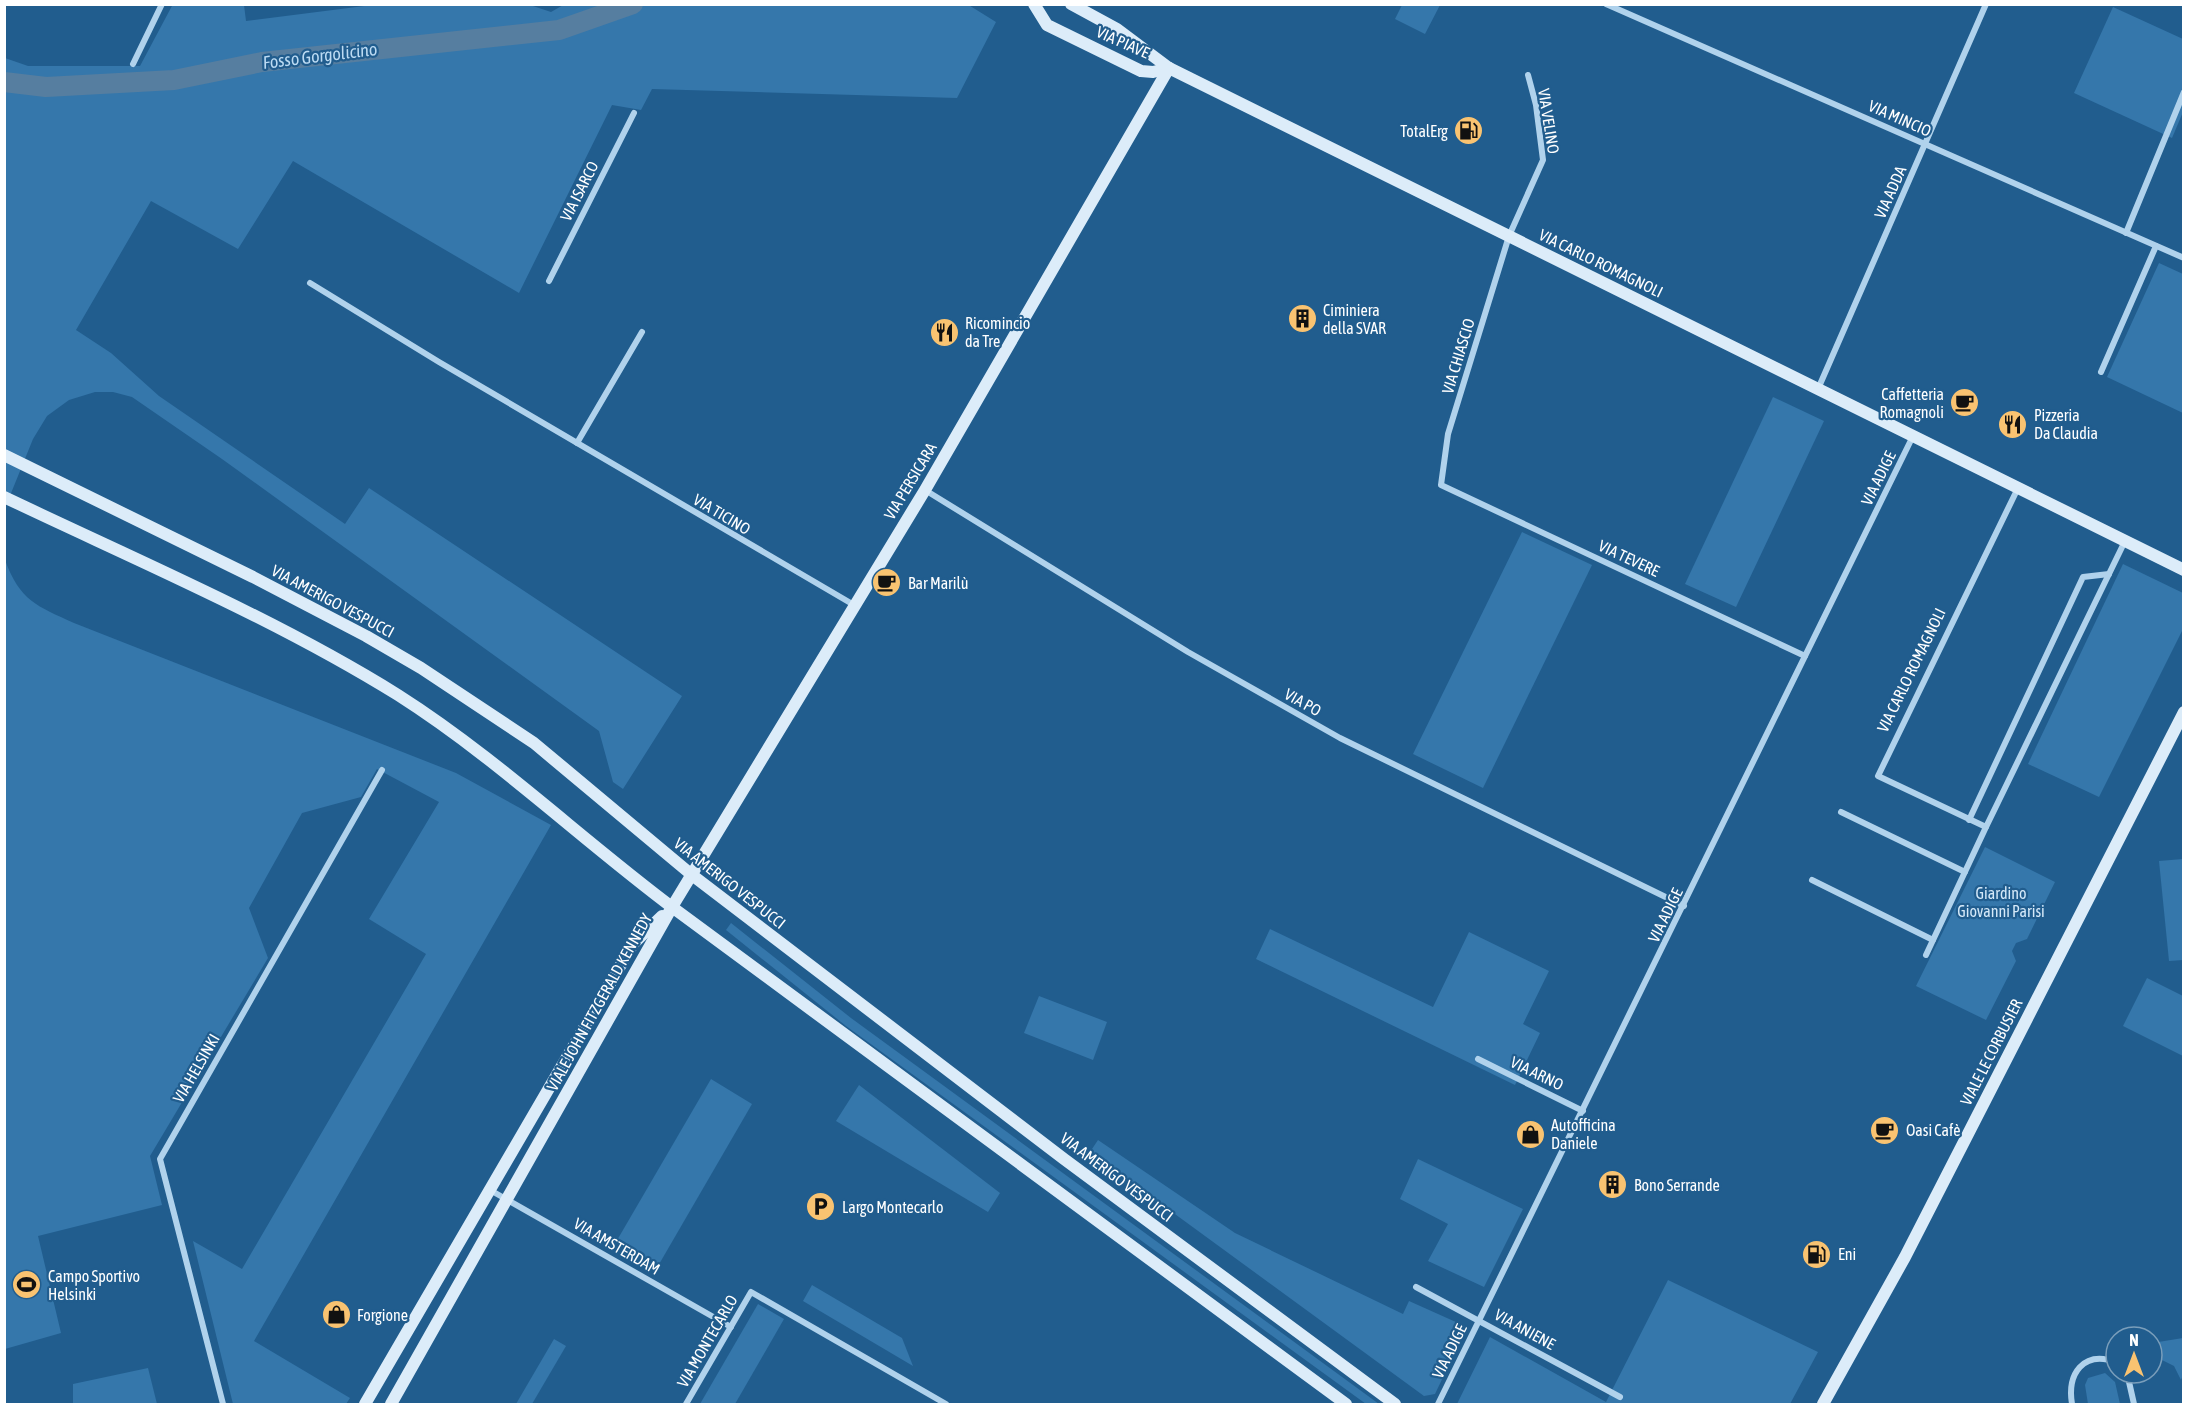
<svg xmlns="http://www.w3.org/2000/svg" width="2188" height="1409" font-family="'Asap Condensed',sans-serif">
	<style>
		.green { fill: #3577ab }
		.lines { fill: none; stroke-linecap: round; stroke-linejoin: round }
		.canal { stroke: #567ea0; stroke-width: 20 }
		.street { stroke: #b0d2ec; stroke-width: 6 }
		.secondary { stroke: #dcecf9; stroke-width: 12 }
		.labels { text-anchor: middle; stroke-width: 4.5; stroke-linejoin: round; paint-order: stroke }
		.street-label { font-size: 16px; fill: #fff; stroke: #215d8e }
		.poi-label { font-size: 16px; fill: #fff; stroke: #215d8e; text-anchor: start }
		.park-label { font-size: 16px; fill: #d5e9f9; stroke: #215d8e }
		.water-label { font-size: 18px; font-style: italic; fill: #bcdbf3; stroke: #215d8e }
	</style>
	<rect width="100%" height="100%" fill="#215d8e"/>
	<g class="green">
		<path d="M173 4 244 5 246 21 380 4H527L551 12 565 4H967L996 22 957 98 652 89 641 110 612 105 519 293 293 161 238 249 151 201 76 330 111 353 159 396 345 524 369 488 682 696 623 789 613 782 599 731 222 459 132 397 113 392H95L69 400 47 416 33 439 5 508V58L28 66H140Z"/>
		<path d="M1402 5H1440L1425 34 1395 19Z"/>
		<path d="M2113 7 2183 39V112L2172 138 2074 93Z"/>
		<path d="M2159 263 2183 274V413L2107 377Z"/>
		<path d="M1773 397 1824 421 1736 607 1685 584Z"/>
		<path d="M1522 532 1592 565 1483 788 1413 754Z"/>
		<path d="M5 560C20 601 37 606 74 623L456 773 551 825 254 1341 350 1398 346 1404H233L193 1241 242 1269 426 954 369 919 439 802 377 769 361 797 302 813 249 908 268 958 150 1156 162 1205 38 1236 61 1333 5 1349Z"/>
		<path d="M2123 564 2183 593V629L2099 797 2028 764Z"/>
		<path d="M1985 847 2055 882 2027 939 2016 943 2012 951 2016 961 1986 1020 1916 986Z"/>
		<path d="M2183 859V960L2169 961 2159 861Z"/>
		<path d="M731 923 851 1018 1379 1404H1366L846 1026 726 930Z"/>
		<path d="M1270 929 1433 1007 1469 932 1549 971 1523 1024 1540 1033 1515 1085 1256 959Z"/>
		<path d="M2147 978 2183 996V1056L2123 1026Z"/>
		<path d="M1039 996 1107 1022 1093 1060 1024 1033Z"/>
		<path d="M711 1079 752 1104 658 1266 616 1242Z"/>
		<path d="M859 1085 1000 1193 988 1212 836 1121Z"/>
		<path d="M1098 1140 1235 1233 1403 1314 1409 1301 1467 1327 1435 1394 1424 1396 1090 1152Z"/>
		<path d="M1418 1159 1523 1209 1484 1287 1428 1261 1448 1224 1400 1199Z"/>
		<path d="M1668 1280 1818 1352 1790 1404H1457L1490 1337 1606 1402Z"/>
		<path d="M812 1285 902 1338 913 1366 803 1301Z"/>
		<path d="M758 1304 784 1319 735 1404H700Z"/>
		<path d="M2183 1338V1375L2181 1380 2174 1366 2152 1355V1343Z"/>
		<path d="M554 1339 566 1346 532 1404H516Z"/>
		<path d="M148 1368 157 1404H73V1384Z"/>
		<path d="M2105 1373 2115 1382 2120 1404H2088L2085 1385 2088 1378Z"/>
	</g>
	<g class="lines">
		<path class="canal" d="M4 82 46 87 174 80 262 62 559 30 633 4"/>
		<g class="street">
			<path d="M1606 4 2184 258"/>
			<path d="M133 64 162 4"/>
			<path d="M1528 75 1536 105 1543 160 1509 236 1448 434 1441 485 1805 656"/>
			<path d="M2126 233 2184 92"/>
			<path d="M549 281 634 113"/>
			<path d="M310 283 439 362 854 605"/>
			<path d="M2101 372 2156 246"/>
			<path d="M1818 389 1986 4"/>
			<path d="M577 443 642 332"/>
			<path d="M2018 488 1878 776 1986 827 2125 541"/>
			<path d="M925 490 1188 652 1340 738 1684 906"/>
			<path d="M1841 812 1965 872"/>
			<path d="M1969 820 2083 577 2109 574"/>
			<path d="M1812 880 1933 940"/>
			<path d="M1926 955 1986 827"/>
			<path d="M1478 1059 1583 1111"/>
			<path d="M490 1190 731 1327"/>
			<path d="M1416 1287 1620 1397"/>
			<path d="M2127 1373 2134 1404"/>
			<path d="M223 1404 160 1159 382 770"/>
			<path d="M686 1404 751 1292 946 1404"/>
			<path d="M1438 1404 1913 436"/>
			<path d="M2072 1404C2067 1374 2083 1350 2116 1362"/>
		</g>
		<g class="secondary">
			<path d="M1034 4 1047 25 1141 71 1153 72 1169 68"/>
			<path d="M1071 4 1117 29 1169 68 2184 570"/>
			<path d="M4 455 253 577 366 636 421 668 534 743 692 875 1064 1159 1395 1404"/>
			<path d="M4 497C136 560 274 618 398 695 497 758 582 840 676 910 898 1076 1122 1240 1346 1404"/>
			<path d="M365 1404 633 944 662 916"/>
			<path d="M391 1404 672 907 925 490 1169 68"/>
			<path d="M1823 1404 1905 1257 2184 712"/>
		</g>
	</g>
	<defs>
		<symbol id="fuel-disc" viewBox="-11 -11 22 22"><circle r="9.5" fill="#f9c371" stroke="#215d8e"/><path d="M-5.5-6h7V0h2V4h1.3V-2.5L3-4.5l.8-.8L6-3V5H2.5V1h-1V6h-7ZM-4.2-4.7v3.2H.2V-4.7Z" fill="#111"/></symbol>
		<symbol id="building-disc" viewBox="-11 -11 22 22"><circle r="9.5" fill="#f9c371" stroke="#215d8e"/><path d="M-4-6H4V6H1V3H-1V6H-4ZM-2.5-4.3h1.7v1.8h-1.7ZM.8-4.3h1.7v1.8H.8ZM-2.5-1h1.7V.8h-1.7ZM.8-1h1.7V.8H.8Z" fill="#111"/></symbol>
		<symbol id="restaurant-disc" viewBox="-11 -11 22 22"><circle r="9.5" fill="#f9c371" stroke="#215d8e"/><path d="M-5-6h1v4h1v-4h1v4h1v-4h1v5L-1.5 .5V6h-2V.5L-5-1ZM5-6V6H3V1.5H1.5Q1.5-4 5-6Z" fill="#111"/></symbol>
		<symbol id="cafe-disc" viewBox="-11 -11 22 22"><circle r="9.5" fill="#f9c371" stroke="#215d8e"/><path d="M-5.5-4.5H6V0H3Q3 3.5 0 3.5H-2.5Q-5.5 3.5-5.5 0ZM3-3.2v2h1.7v-2ZM-6 4.5H4V6H-6Z" fill="#111"/></symbol>
		<symbol id="shop-disc" viewBox="-11 -11 22 22"><circle r="9.5" fill="#f9c371" stroke="#215d8e"/><path d="M-5-2.5h2.3a2.7 3.5 0 0 1 5.4 0H5L5.5 6h-11ZM-1.5-2.5h3a1.5 2.3 0 0 0-3 0Z" fill="#111"/></symbol>
		<symbol id="parking-disc" viewBox="-11 -11 22 22"><circle r="9.5" fill="#f9c371" stroke="#215d8e"/><path d="M-3.5-5.5H1a3.5 3.5 0 0 1 0 7H-1V5.5H-3.5ZM-1-3.4V-.6H.8a1.4 1.4 0 0 0 0-2.8Z" fill="#111"/></symbol>
		<symbol id="stadium-disc" viewBox="-11 -11 22 22"><circle r="9.5" fill="#f9c371" stroke="#215d8e"/><path d="M0-5a6.5 5 0 1 0 0 10a6.5 5 0 1 0 0-10ZM-3.5-1.8h7v3.6h-7Z" fill="#111"/></symbol>
	</defs>
	<g fill-rule="evenodd">
		<use href="#fuel-disc" x="1452" y="114" width="33" height="33"/>
		<use href="#building-disc" x="1286" y="302" width="33" height="33"/>
		<use href="#restaurant-disc" x="928" y="316" width="33" height="33"/>
		<use href="#cafe-disc" x="1948" y="386" width="33" height="33"/>
		<use href="#restaurant-disc" x="1996" y="408" width="33" height="33"/>
		<use href="#cafe-disc" x="870" y="566" width="33" height="33"/>
		<use href="#cafe-disc" x="1868" y="1114" width="33" height="33"/>
		<use href="#shop-disc" x="1514" y="1118" width="33" height="33"/>
		<use href="#building-disc" x="1596" y="1168" width="33" height="33"/>
		<use href="#parking-disc" x="804" y="1190" width="33" height="33"/>
		<use href="#fuel-disc" x="1800" y="1238" width="33" height="33"/>
		<use href="#stadium-disc" x="10" y="1268" width="33" height="33"/>
		<use href="#shop-disc" x="320" y="1298" width="33" height="33"/>
	</g>
	<g class="labels">
		<g class="street-label">
			<text transform="translate(1123 42) rotate(24)" y="6">VIA PIAVE</text>
			<text transform="translate(1900 118) rotate(24)" y="6">VIA MINCIO</text>
			<text transform="translate(1549 121) rotate(81)" y="6">VIA VELINO</text>
			<text transform="translate(579 191) rotate(-63)" y="6">VIA ISARCO</text>
			<text transform="translate(1890 192) rotate(-66)" y="6">VIA ADDA</text>
			<text transform="translate(1601 263) rotate(26)" y="6">VIA CARLO ROMAGNOLI</text>
			<text transform="translate(1458 356) rotate(-73)" y="6">VIA CHIASCIO</text>
			<text transform="translate(1878 478) rotate(-64)" y="6">VIA ADIGE</text>
			<text transform="translate(910 481) rotate(-59)" y="6">VIA PERSICARA</text>
			<text transform="translate(722 514) rotate(31)" y="6">VIA TICINO</text>
			<text transform="translate(1629 558) rotate(25)" y="6">VIA TEVERE</text>
			<text transform="translate(333 601) rotate(28)" y="6">VIA AMERIGO VESPUCCI</text>
			<text transform="translate(1911 670) rotate(-64)" y="6">VIA CARLO ROMAGNOLI</text>
			<text transform="translate(1303 702) rotate(29)" y="6">VIA PO</text>
			<text transform="translate(730 883) rotate(38)" y="6">VIA AMERIGO VESPUCCI</text>
			<text transform="translate(1665 915) rotate(-64)" y="6">VIA ADIGE</text>
			<text transform="translate(599 1002) rotate(-61)" y="6">VIALE JOHN FITZGERALD KENNEDY</text>
			<text transform="translate(1991 1052) rotate(-63)" y="6">VIALE LE CORBUSIER</text>
			<text transform="translate(196 1068) rotate(-60)" y="6">VIA HELSINKI</text>
			<text transform="translate(1537 1073) rotate(26)" y="6">VIA ARNO</text>
			<text transform="translate(1117 1177) rotate(37)" y="6">VIA AMERIGO VESPUCCI</text>
			<text transform="translate(617 1246) rotate(30)" y="6">VIA AMSTERDAM</text>
			<text transform="translate(1525 1329) rotate(29)" y="6">VIA ANIENE</text>
			<text transform="translate(707 1341) rotate(-60)" y="6">VIA MONTECARLO</text>
			<text transform="translate(1449 1351) rotate(-64)" y="6">VIA ADIGE</text>
		</g>
		<g class="poi-label">
			<text x="1448" y="137" text-anchor="end">TotalErg</text>
			<text x="1323" y="316">Ciminiera<tspan x="1323" dy="18">della SVAR</tspan></text>
			<text x="965" y="329">Ricomincio<tspan x="965" dy="18">da Tre</tspan></text>
			<text x="1944" y="400" text-anchor="end">Caffetteria<tspan x="1944" dy="18">Romagnoli</tspan></text>
			<text x="2034" y="421">Pizzeria<tspan x="2034" dy="18">Da Claudia</tspan></text>
			<text x="908" y="589">Bar Marilù</text>
			<text x="1551" y="1131">Autofficina<tspan x="1551" dy="18">Daniele</tspan></text>
			<text x="1906" y="1136">Oasi Cafè</text>
			<text x="1634" y="1191">Bono Serrande</text>
			<text x="842" y="1213">Largo Montecarlo</text>
			<text x="1838" y="1260">Eni</text>
			<text x="48" y="1282">Campo Sportivo<tspan x="48" dy="18">Helsinki</tspan></text>
			<text x="357" y="1321">Forgione</text>
		</g>
		<g class="park-label">
			<text x="2001" y="899">Giardino<tspan x="2001" dy="18">Giovanni Parisi</tspan></text>
		</g>
		<g class="water-label">
			<text transform="translate(320 56) rotate(-7)" y="6">Fosso Gorgolicino</text>
		</g>
	</g>
	<rect width="2188" height="1409" fill="none" stroke="#ffffff" stroke-width="12"/>
	<g transform="translate(2134 1355)"><circle r="28" fill="#215d8e" stroke="#7a9ebb" stroke-width="1.5"/>
	<path d="M0-4.5L10 22L0 15L-10 22Z" fill="#f9c371"/>
	<text y="-9" font-size="16" font-weight="bold" text-anchor="middle" fill="#ffffff">N</text>
	</g>
</svg>
